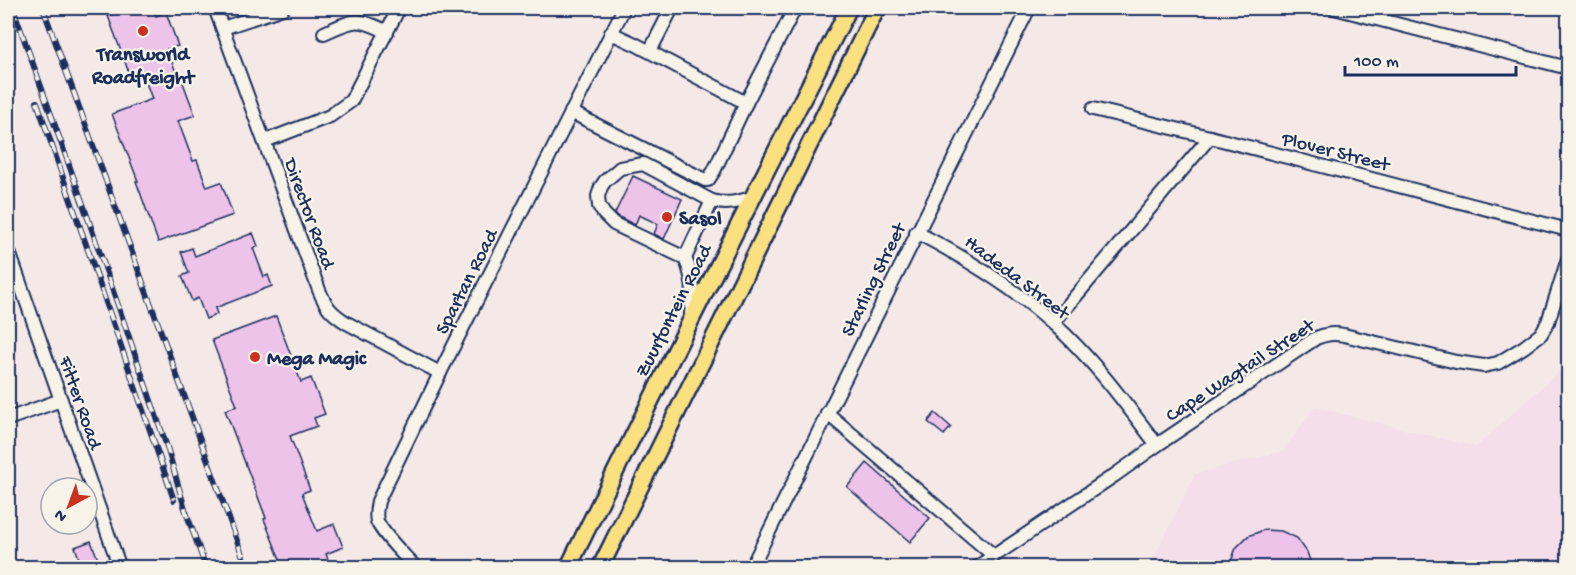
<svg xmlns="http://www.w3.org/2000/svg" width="1576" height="575" font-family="'Gochi Hand',sans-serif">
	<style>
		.built { fill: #f3dee9 }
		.building { fill: #eec3ea; stroke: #1b2f5e; stroke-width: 1.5 }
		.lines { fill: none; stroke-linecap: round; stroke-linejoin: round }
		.minor-casing { stroke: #1b2f5e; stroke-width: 16 }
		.major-casing { stroke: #1b2f5e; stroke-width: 20 }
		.minor { stroke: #f7f3e8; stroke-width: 12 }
		.major { stroke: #fbe080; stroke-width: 15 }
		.rail-casing { stroke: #1b2f5e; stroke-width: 6 }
		.rail { stroke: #f7f3e8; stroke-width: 4; stroke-dasharray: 11; stroke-linecap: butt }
		.poi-dot { fill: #c8321e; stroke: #f7f3e8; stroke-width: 2 }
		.labels { text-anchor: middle; stroke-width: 4.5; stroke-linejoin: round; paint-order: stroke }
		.poi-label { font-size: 20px; font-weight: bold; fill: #1b2f5e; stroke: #f7f3e8; text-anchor: start }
		.street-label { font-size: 20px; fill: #1b2f5e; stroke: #f7f3e8 }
	</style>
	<rect width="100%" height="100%" fill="#f5e9e8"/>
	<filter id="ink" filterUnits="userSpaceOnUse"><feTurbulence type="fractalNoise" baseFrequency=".0167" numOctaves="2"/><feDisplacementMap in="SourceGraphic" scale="12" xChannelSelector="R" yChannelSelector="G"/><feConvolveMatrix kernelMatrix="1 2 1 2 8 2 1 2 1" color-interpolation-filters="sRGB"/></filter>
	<g filter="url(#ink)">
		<path class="built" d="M1568 363V567L1149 568 1195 474 1283 451 1315 407 1476 447Z"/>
		<g class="building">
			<path d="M131 8H153L156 16 166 12 178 46 167 49 179 80H182L195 115 178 121 193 161 197 160 207 187 221 182 233 215 158 242 136 181H138L112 114 152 99 144 77 132 81 108 16Z"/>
			<path d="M633 176 682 199 664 239 654 234 658 224 639 215 635 225 619 217 615 213Z"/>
			<path d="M253 233 258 246 253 248 264 277 268 275 272 286 215 308 217 314 206 319 198 298 192 301 182 276 189 273 181 252 192 248 195 256Z"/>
			<path d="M276 316 301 382 311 378 325 414 314 418 317 426 290 436 310 490 302 493 317 531 334 524 343 547 326 554 331 567H283L264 519 266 518 225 410 237 406 212 340Z"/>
			<path d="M935 413 951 427 944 435 928 422Z"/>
			<path d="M867 463 930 518 910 542 847 487Z"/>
			<path d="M1264 530 1281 531 1297 538 1307 552 1312 567H1229L1236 548 1248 536Z"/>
			<path d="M91 541 99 562 82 567 75 547Z"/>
		</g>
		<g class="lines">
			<defs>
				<g id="minor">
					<path d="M215 8 319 290C326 307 331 313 347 323L440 373"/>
					<path d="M1334 8 1568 68"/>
					<path d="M223 28 283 8"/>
					<path d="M324 33C354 20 356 16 387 32"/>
					<path d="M650 51 672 8"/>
					<path d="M746 103 795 8"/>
					<path d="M1093 109 1210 137 1568 230"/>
					<path d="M571 112 705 180H708L714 171 746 103 635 44 611 33"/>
					<path d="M265 141 330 116 351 101 399 8"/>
					<path d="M916 232C964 257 1013 287 1053 323 1093 359 1125 403 1157 445"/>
					<path d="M8 249 120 568"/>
					<path d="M685 258 712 201"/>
					<path d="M691 313C695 294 693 276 685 258L614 224 604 214 599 206 598 196 601 187 605 181 620 168 643 164 712 201C726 205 738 202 752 198"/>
					<path d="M1053 323 1210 137"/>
					<path d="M827 413 993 555"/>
					<path d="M8 419 61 400"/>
					<path d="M416 568C405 556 383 535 377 521 375 514 377 508 378 501L440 373 624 8"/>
					<path d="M751 568 1029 8"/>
					<path d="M976 568 1115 475 1157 445 1316 338C1326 334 1333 333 1344 335L1456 362 1484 366 1498 363 1524 347 1541 334 1548 322 1568 259"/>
				</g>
				<g id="major">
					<path d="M568 568C660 380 754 194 849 8"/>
					<path d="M600 568 877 8"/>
				</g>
			</defs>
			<use href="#minor" class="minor-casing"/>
			<use href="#major" class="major-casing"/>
			<use href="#minor" class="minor"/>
			<use href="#major" class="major"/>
			<defs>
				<g id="rail">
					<path d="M13 8 83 204 167 447 186 512 206 568"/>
					<path d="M43 8 247 568"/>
					<path d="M37 102 174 500"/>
				</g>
			</defs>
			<use href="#rail" class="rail-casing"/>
			<use href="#rail" class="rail"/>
		</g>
	</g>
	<g class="poi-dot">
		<circle cx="143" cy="31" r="6"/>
		<circle cx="667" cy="217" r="6"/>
		<circle cx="255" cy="357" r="6"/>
	</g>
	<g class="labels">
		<g class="poi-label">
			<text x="143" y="60" text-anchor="middle">Transworld<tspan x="143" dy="23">Roadfreight</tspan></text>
			<text x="679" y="224">Sasol</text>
			<text x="267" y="364">Mega Magic</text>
		</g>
		<g class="street-label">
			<text transform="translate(1336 150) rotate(14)" y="7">Plover Street</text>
			<text transform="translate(311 213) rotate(70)" y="7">Director Road</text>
			<text transform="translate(1018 276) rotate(37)" y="7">Hadeda Street</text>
			<text transform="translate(872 279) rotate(-64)" y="7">Starling Street</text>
			<text transform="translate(465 281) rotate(-63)" y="7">Spartan Road</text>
			<text transform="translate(672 310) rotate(-63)" y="7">Zuurfontein Road</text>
			<text transform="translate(1239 369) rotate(-33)" y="7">Cape Wagtail Street</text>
			<text transform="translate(82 402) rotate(71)" y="7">Fitter Road</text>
		</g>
	</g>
	<rect width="1576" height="575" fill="none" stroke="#f7f3e8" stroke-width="30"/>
	<rect x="15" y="15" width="1546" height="545" fill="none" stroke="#1b2f5e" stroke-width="2" filter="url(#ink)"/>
	<g transform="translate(69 506) rotate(221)"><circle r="28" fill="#f7f3e8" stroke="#9fa5b1" stroke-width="1.5"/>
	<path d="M0-4.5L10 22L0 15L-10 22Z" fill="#c8321e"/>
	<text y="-9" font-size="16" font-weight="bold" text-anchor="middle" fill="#1b2f5e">N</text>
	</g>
	<path d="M1345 66v9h171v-9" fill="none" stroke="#1b2f5e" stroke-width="3"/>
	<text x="1354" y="66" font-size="18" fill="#1b2f5e" stroke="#f7f3e8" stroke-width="4.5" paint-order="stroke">100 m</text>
</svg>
